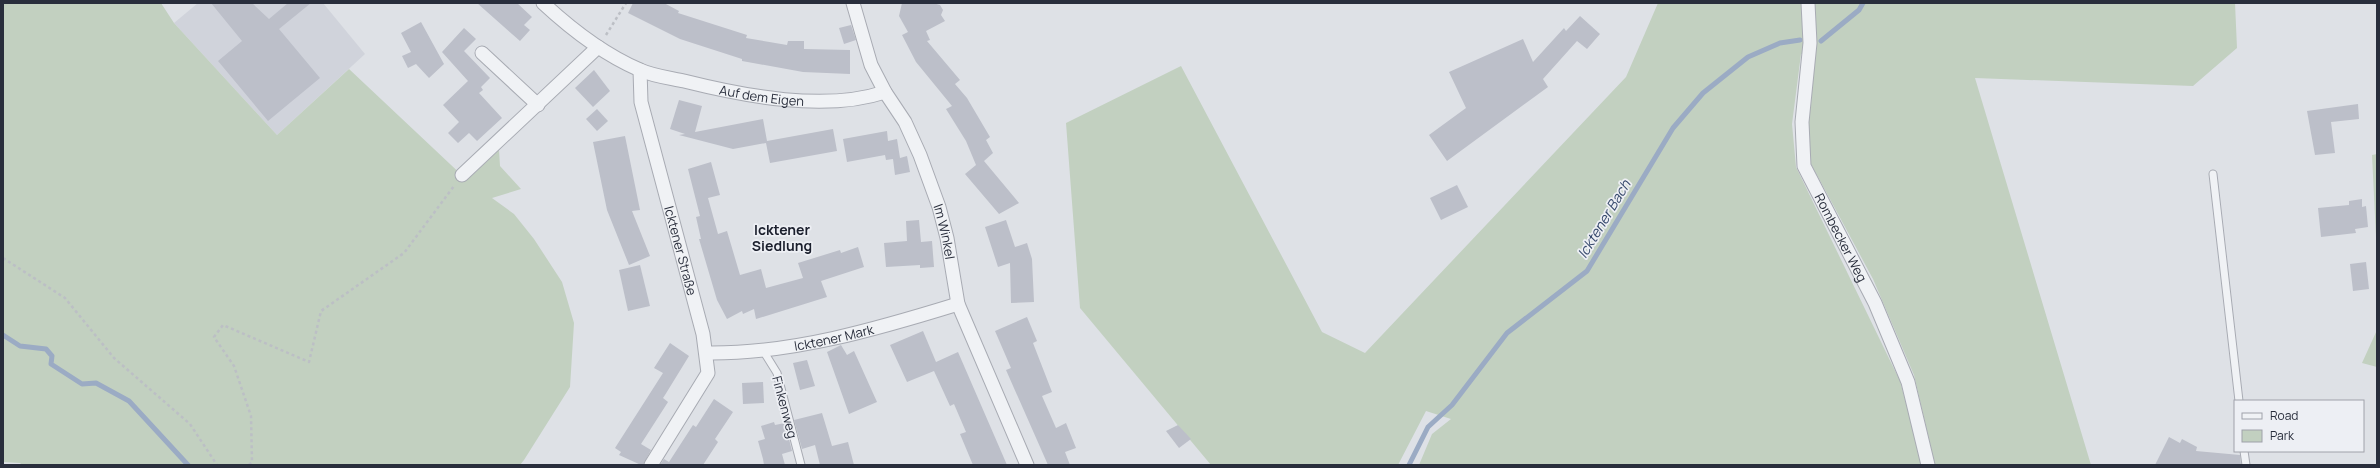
<svg xmlns="http://www.w3.org/2000/svg" width="2380" height="468" font-family="Manrope,sans-serif">
	<style>
		.built { fill: #d0d3db }
		.green { fill: #c2d0c0 }
		.lines { fill: none; stroke-linecap: round; stroke-linejoin: round }
		.stream { stroke: #9babc4; stroke-width: 5 }
		.building { fill: #bcbfc9 }
		.lane-casing { stroke: #a8abb3; stroke-width: 9 }
		.street-casing { stroke: #a8abb3; stroke-width: 15 }
		.path { stroke: #bcbfc5; stroke-width: 2.5; stroke-dasharray: 3 3; stroke-linecap: butt }
		.lane { stroke: #f0f2f5; stroke-width: 7 }
		.street { stroke: #f0f2f5; stroke-width: 13 }
		.labels { text-anchor: middle; stroke-width: 3.5; stroke-linejoin: round; paint-order: stroke }
		.street-label { font-size: 13px; fill: #292e3c; stroke: #edeff4 }
		.water-label { font-size: 14px; font-style: italic; fill: #36496c; stroke: #edeff4 }
		.neighbourhood-label { font-size: 14px; font-weight: bold; fill: #1b1f2d; stroke: #edeff4 }
	</style>
	<rect width="100%" height="100%" fill="#dee1e6"/>
	<path class="built" d="M198 3H323L365 54 277 135 174 23Z"/>
	<g class="green">
		<path d="M3 3H161L174 23 277 135 349 69 467 180 499 150 500 166 521 189 492 198 514 214 534 239 562 282 574 323 570 387 524 460 520 465H22L20 463 3 462Z"/>
		<path d="M1658 3H2235L2237 48 2193 86 1975 78 2091 465H1935L1914 375 1873 279 1810 162 1807 116 1811 106 1814 57 1801 54 1792 124 1796 167 1900 381 1923 465H1419L1432 434 1451 419 1426 411 1398 465H1211L1080 308 1066 123 1181 66 1322 332 1365 353 1626 77Z"/>
		<path d="M2377 154V257L2372 155Z"/>
		<path d="M2377 330V367L2362 363Z"/>
	</g>
	<g class="lines">
		<g class="stream">
			<path d="M1821 41 1859 10 1863 3"/>
			<path d="M3 335 20 346 46 349 52 356 51 364 82 384 96 383 129 401 188 465"/>
			<path d="M1409 465 1428 427 1452 405 1507 333 1587 271 1673 128 1703 93 1748 57 1780 43 1800 40"/>
		</g>
	</g>
	<g class="building">
		<path d="M211 3H252L269 19 288 3H311L279 29 320 78 268 121 218 61 242 41Z"/>
		<path d="M477 3H517L532 17 524 25 530 30 520 41Z"/>
		<path d="M633 3H664L679 11 678 13 747 35 746 38 787 45 788 41H804V49L850 50V74L803 72 742 61V59L680 39 628 13Z"/>
		<path d="M902 3H933L940 5 943 10 941 15 945 21 926 31 930 40 927 41 960 80 955 84 967 98 990 137 986 140 993 153 984 161 1019 203 999 214 965 174 976 165 966 141 946 109 952 106 916 62 902 35 908 32 899 16Z"/>
		<path d="M1580 16 1600 34 1587 49 1577 41 1543 79 1548 87 1447 161 1429 135 1466 108 1449 72 1523 39 1533 62 1564 28 1566 31Z"/>
		<path d="M421 22 444 64 429 78 416 64 408 68 402 56 411 52 401 33Z"/>
		<path d="M851 25 856 40 844 44 839 28Z"/>
		<path d="M464 28 476 39 464 51 490 78 481 87 483 90 479 93 502 118 477 141 469 133 458 143 448 133 459 122 443 105 468 81 442 52Z"/>
		<path d="M594 70 610 91 593 107 575 88Z"/>
		<path d="M679 100 702 106 695 132 763 119 767 141 833 129 837 151 770 163 766 143 733 149 679 135 685 134 670 129Z"/>
		<path d="M2358 104 2359 119 2331 122 2335 153 2315 155 2307 111Z"/>
		<path d="M597 109 608 121 597 131 586 119Z"/>
		<path d="M887 131 888 141 897 139 900 158 907 156 910 172 895 175 893 159 886 160 885 155 847 162 843 139Z"/>
		<path d="M625 136 640 210 632 211 650 256 629 265 607 210 593 142Z"/>
		<path d="M711 162 720 195 708 198 718 234 727 231 740 275 761 269 766 288 803 278 798 263 840 250 841 253 858 247 864 267 821 281 827 297 756 319 754 309 743 314 742 311 727 319 717 300 699 239H701L696 217 700 216 688 169Z"/>
		<path d="M1457 185 1468 207 1441 220 1430 198Z"/>
		<path d="M2362 199V207L2366 206 2368 227 2355 229 2356 233 2321 237 2318 208 2349 205V201Z"/>
		<path d="M919 220 921 242 932 241 934 267 920 268V265L886 267 884 243 907 241 906 221Z"/>
		<path d="M1006 220 1015 247 1027 243 1032 259 1034 302 1011 303 1010 263 998 267 985 227Z"/>
		<path d="M2366 262 2369 289 2353 291 2350 264Z"/>
		<path d="M640 265 650 306 628 311 619 270Z"/>
		<path d="M1027 317 1037 341 1033 343 1052 392 1042 396 1056 428 1066 423 1076 448 1065 452 1070 465H1048L1006 370 1011 368 995 331Z"/>
		<path d="M923 331 936 362 958 352 1007 465H973L960 434 966 432 954 404 950 406 934 371 907 382 890 345Z"/>
		<path d="M670 343 689 356 665 395 663 398 668 402 641 444 651 450 643 465H641L619 455 621 452 615 448 663 373 654 368Z"/>
		<path d="M841 345 847 355 854 351 877 402 849 414 827 352Z"/>
		<path d="M807 360 815 386 800 390 793 363Z"/>
		<path d="M763 382 764 403 743 404 742 383Z"/>
		<path d="M714 399 733 412 715 439 718 442 703 465H660L664 459 669 462 693 425 696 427Z"/>
		<path d="M822 413 832 446 848 442 854 465H820L815 445 802 449 794 420Z"/>
		<path d="M774 422 775 425 785 423 792 451 782 454 785 465H764L763 459 758 441 765 439 761 426Z"/>
		<path d="M1178 425 1191 439 1179 448 1166 431Z"/>
		<path d="M2169 437 2180 443 2182 439 2197 447 2196 451 2240 455 2241 465H2155Z"/>
	</g>
	<g class="lines">
		<defs>
			<g id="lane">
				<path d="M2213 174 2239 401"/>
				<path d="M764 352 777 373 801 465"/>
				<path d="M2244 451 2246 465"/>
			</g>
			<g id="street">
				<path id="s1" d="M543 3C571 29 605 55 640 70 653 76 670 78 684 81 744 96 825 112 885 92"/>
				<path id="s2" d="M853 3 871 65 885 92 905 122 920 155 939 207 947 238 958 304 1027 465"/>
				<path id="s3" d="M1808 3 1810 43 1802 122 1804 166 1875 303 1908 382 1928 465"/>
				<path d="M482 53 538 105"/>
				<path id="s4" d="M640 70 641 102 703 334 708 373 651 465"/>
				<path d="M462 175 598 47"/>
				<path id="s5" d="M707 353C792 354 877 329 958 304"/>
			</g>
		</defs>
		<use href="#lane" class="lane-casing"/>
		<use href="#street" class="street-casing"/>
		<g class="path">
			<path d="M606 35 626 3"/>
			<path d="M3 258 65 298 114 358 190 424 217 465"/>
			<path d="M249 465 252 462 251 416 234 366 214 337 223 325 309 362 321 311 404 253 454 186"/>
		</g>
		<use href="#lane" class="lane"/>
		<use href="#street" class="street"/>
	</g>
	<g class="labels">
		<g class="street-label">
			<text dy="5" stroke="none"><textPath href="#s1" startOffset="243">Auf dem Eigen</textPath></text>
			<text dy="5" stroke="none"><textPath href="#s2" startOffset="248">Im Winkel</textPath></text>
			<text dy="5" stroke="none"><textPath href="#s3" startOffset="244">Rombecker Weg</textPath></text>
			<text dy="5" stroke="none"><textPath href="#s4" startOffset="186">Icktener Straße</textPath></text>
			<text dy="5" stroke="none"><textPath href="#s5" startOffset="128">Icktener Mark</textPath></text>
			<text transform="translate(785 407) rotate(75)" y="5">Finkenweg</text>
		</g>
		<g class="water-label">
			<text transform="translate(1604 219) rotate(-59)" y="5">Icktener Bach</text>
		</g>
		<g class="neighbourhood-label">
			<text x="782" y="235">Icktener<tspan x="782" dy="16">Siedlung</tspan></text>
		</g>
	</g>
	<rect width="2380" height="468" fill="none" stroke="#292e3c" stroke-width="8"/>
	<rect x="2234" y="400" width="130" height="52" fill="#edeff4" stroke="#9fa2aa"/>
	<rect x="2242" y="413" width="20" height="6" fill="#f0f2f5" stroke="#9fa2aa"/>
	<text x="2270" y="420" font-size="12" fill="#292e3c">Road</text>
	<rect x="2242" y="430" width="20" height="12" fill="#c2d0c0" stroke="#9fa2aa"/>
	<text x="2270" y="440" font-size="12" fill="#292e3c">Park</text>
</svg>
